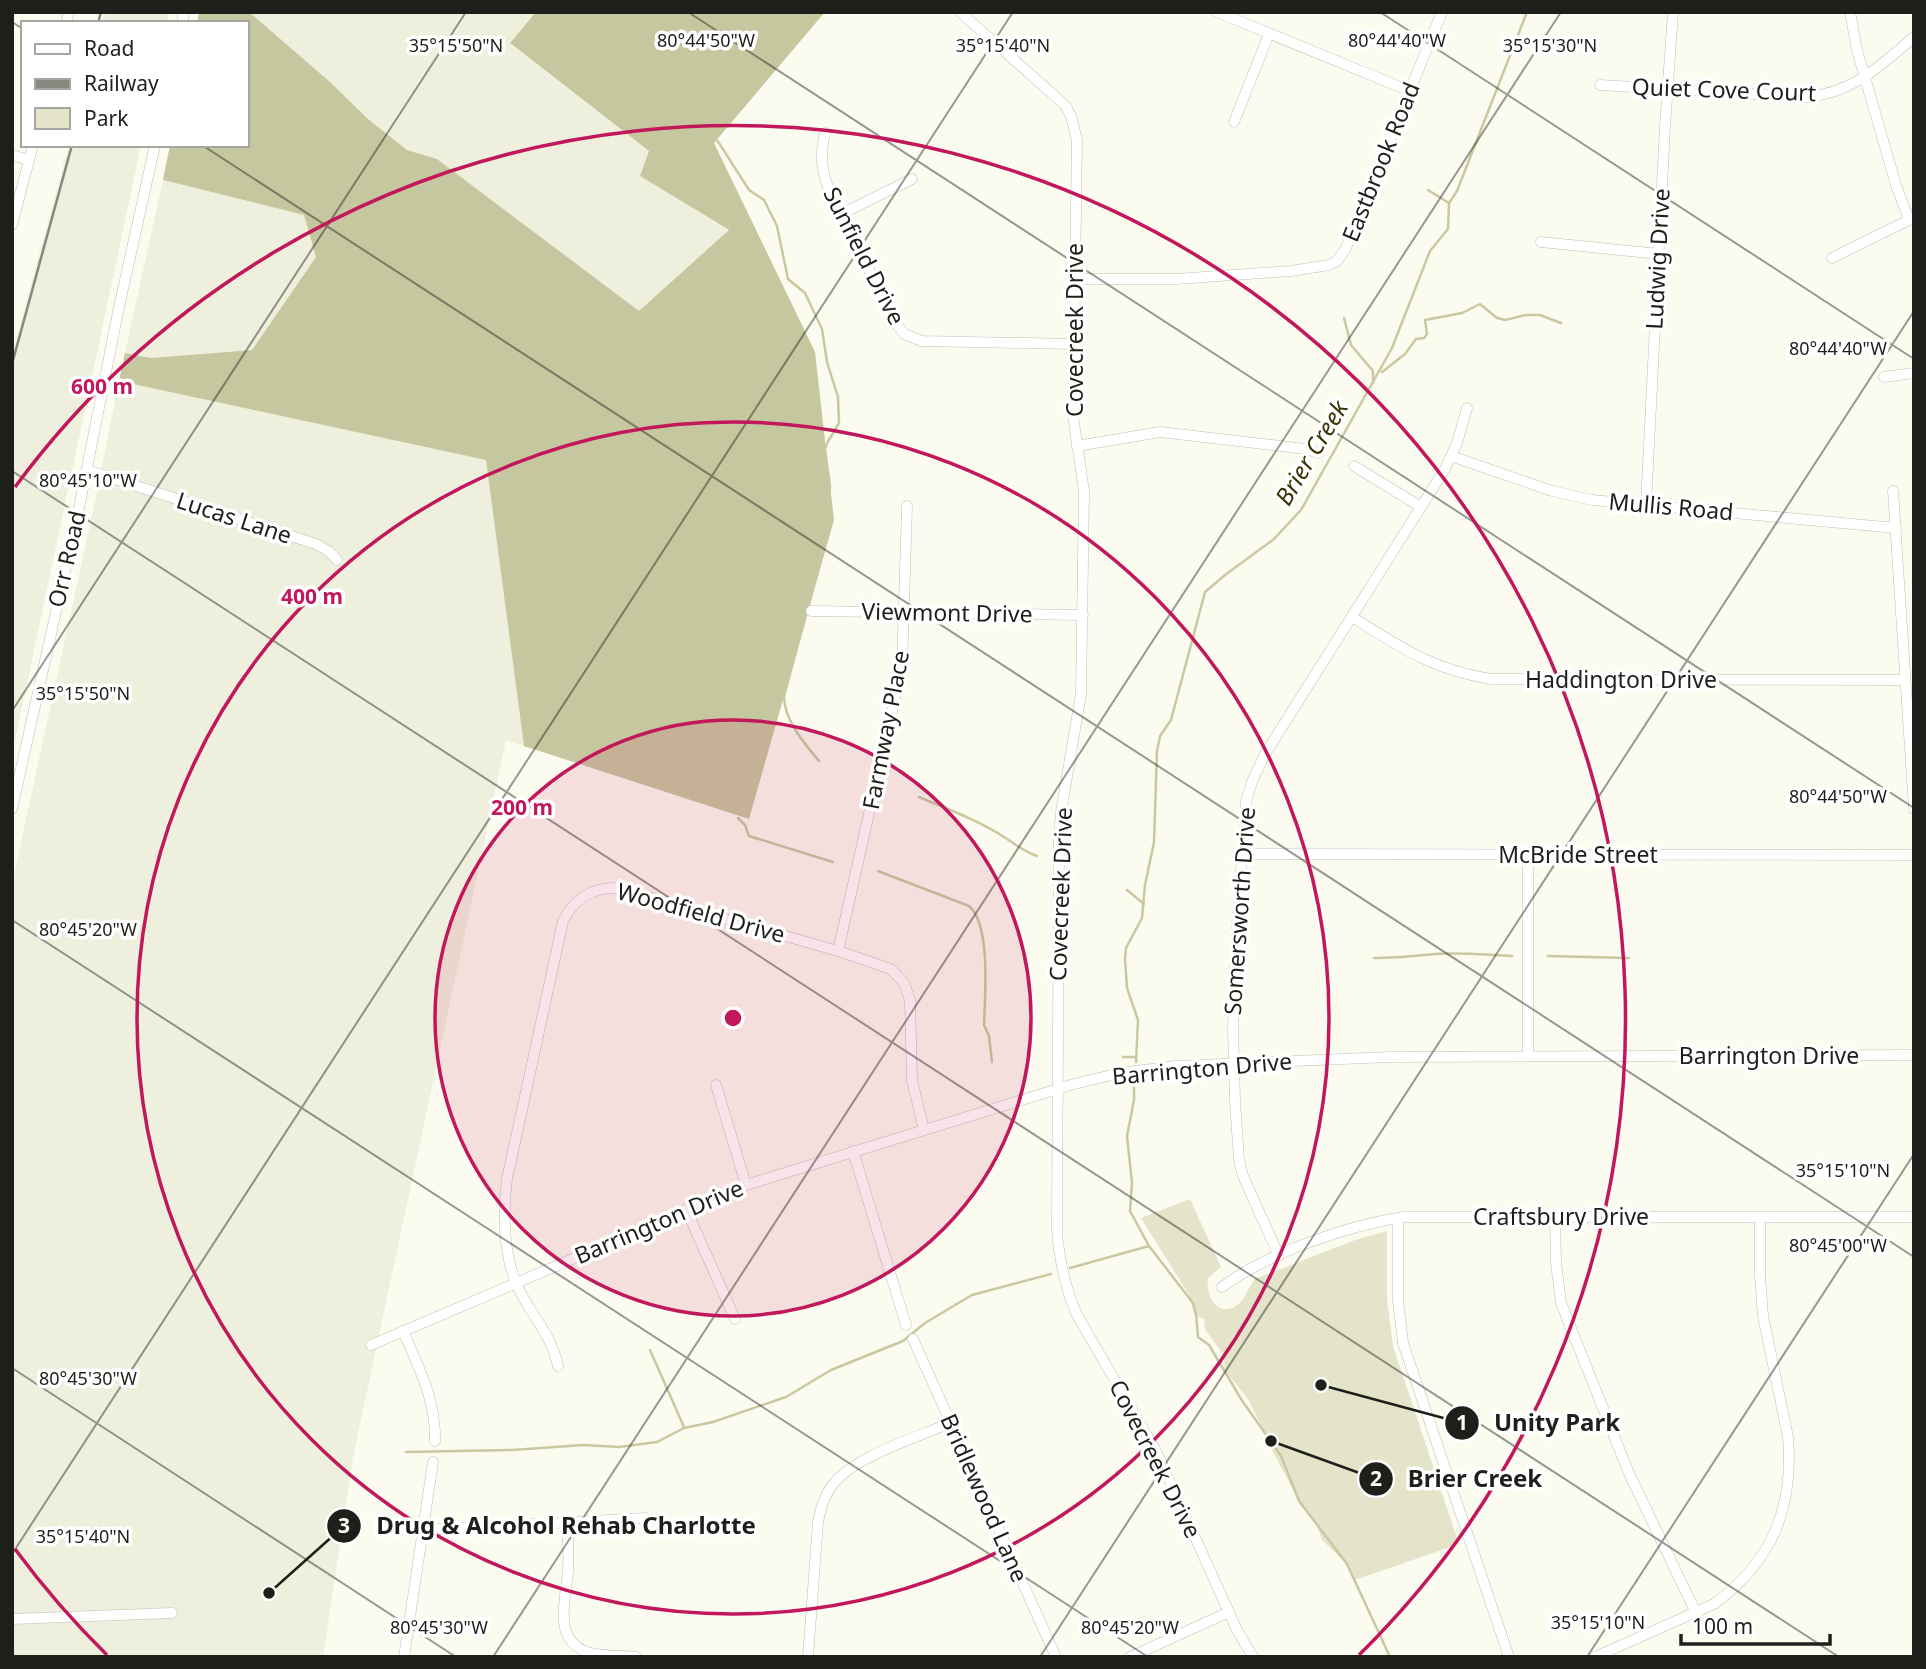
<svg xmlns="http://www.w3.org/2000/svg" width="1926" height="1669" font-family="'Noto Sans',sans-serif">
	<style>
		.built { fill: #eeefdc }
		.green { fill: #e3e4c9 }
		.forest { fill: #c5c79f }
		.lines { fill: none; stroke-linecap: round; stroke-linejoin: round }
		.stream { stroke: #c8c9a2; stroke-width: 2.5 }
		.minor-casing { stroke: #bebfb4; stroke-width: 11 }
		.minor { stroke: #fff; stroke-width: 10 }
		.rail { stroke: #878880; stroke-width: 2.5 }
		.ticks { fill: none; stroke: #1e1f1b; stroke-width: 2; stroke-opacity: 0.45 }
		.ring { fill: none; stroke: #c2185b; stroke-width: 3.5 }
		.labels { text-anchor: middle; stroke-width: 7; stroke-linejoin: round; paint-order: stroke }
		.street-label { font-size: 23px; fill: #1e1f1b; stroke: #fff }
		.water-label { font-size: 24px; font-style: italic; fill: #373604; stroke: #fff }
		.ticks-label { font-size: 18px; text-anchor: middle; fill: #1e1f1b; stroke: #fff; stroke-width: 7; stroke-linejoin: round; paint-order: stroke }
		.centre { fill: #c2185b; stroke: #fff; stroke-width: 3.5 }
		.ring-label { font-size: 21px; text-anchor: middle; font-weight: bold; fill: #c2185b; stroke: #fff; stroke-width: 7; stroke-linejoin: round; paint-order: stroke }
		.leader { fill: none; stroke: #1e1f1b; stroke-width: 2.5 }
		.callout-dot { fill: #1e1f1b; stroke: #fff; stroke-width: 2.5 }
		.mark-label { font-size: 21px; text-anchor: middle; font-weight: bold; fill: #fff }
		.callout-label { font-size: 24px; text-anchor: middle; font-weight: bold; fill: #1e1f1b; stroke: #fff; stroke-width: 7; stroke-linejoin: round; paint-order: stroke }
	</style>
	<rect width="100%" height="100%" fill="#fbfbf0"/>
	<g class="built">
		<path d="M105 12H169L167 23H102Z"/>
		<path d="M249 12H536L510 44 649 151 640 176 729 231 639 311 437 159 407 150 368 119 330 82Z"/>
		<path d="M69 145H141L12 754V354Z"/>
		<path d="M163 180 304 215 316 257 252 350 151 358 125 353Z"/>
		<path d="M119 381 486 460 524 746 506 740 353 1457 323 1657H12V884L96 497Z"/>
	</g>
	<path class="green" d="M1190 1199 1221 1267 1208 1278C1205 1299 1221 1320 1240 1303 1246 1297 1249 1286 1255 1279L1355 1240 1387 1231V1300L1393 1346 1459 1544 1355 1580 1349 1566 1322 1540 1318 1528 1299 1501 1270 1446 1249 1400 1225 1371 1224 1356 1205 1329 1204 1319 1194 1315 1189 1295 1141 1218Z"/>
	<path class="forest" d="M199 12H249L330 82 368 119 407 150 437 159 639 311 729 230 640 176 649 151 510 43 536 12H825L714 143 815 352 834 520 749 819 524 746 486 460 119 381 125 353 151 358 252 350 316 257 304 215 163 180 170 145H247V23H197Z"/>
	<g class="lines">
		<g class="stream">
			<path d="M608 12 630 59 686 103 702 129 710 133 719 143 749 190 764 200 777 226 788 279 805 293 822 329 827 362 838 397 839 423 827 443 825 450 830 486 827 538 784 696C784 720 804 743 819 761"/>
			<path d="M710 133C719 118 735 104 730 86L735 76 778 12"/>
			<path d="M1428 190 1449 203"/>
			<path d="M1344 318 1351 345 1373 371V383"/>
			<path d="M1382 372 1405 354 1416 339 1424 338 1427 334 1425 320 1462 313 1480 304 1497 318 1505 320 1526 315H1540L1561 323"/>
			<path d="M919 797C947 809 978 820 1004 837 1015 844 1024 852 1037 856"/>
			<path d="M738 818 745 825 749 836 833 862"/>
			<path d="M878 871 969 906C991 924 985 997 984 1025L989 1036 992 1062"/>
			<path d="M1127 890 1144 904"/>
			<path d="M1548 956 1629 958"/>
			<path d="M1374 958C1395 958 1414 956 1435 954 1460 952 1487 955 1512 956"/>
			<path d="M1123 1057H1136"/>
			<path d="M1136 1062 1138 1020 1127 988 1125 959 1126 948 1142 918 1145 885 1154 842 1157 751 1160 736 1171 720 1205 592 1225 575 1274 539 1301 510 1392 348 1430 251 1448 229 1449 203 1457 191 1527 12"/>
			<path d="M1134 1079V1100L1127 1136 1132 1183 1130 1211 1149 1246 1193 1303 1196 1313 1198 1337 1209 1345 1241 1399 1281 1456 1299 1501 1347 1564 1390 1657"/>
			<path d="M1070 1268 1149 1246"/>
			<path d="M650 1350 684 1427"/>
			<path d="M406 1452 513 1450 583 1445 619 1447 657 1442 684 1428 713 1422 786 1397 831 1370 903 1341 925 1323 972 1295 1051 1274"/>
		</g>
		<defs>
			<g id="minor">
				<path d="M960 12 1065 105 1071 116 1077 140 1073 416 1084 491 1081 694 1061 812 1059 841 1057 1230C1059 1260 1065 1287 1077 1315L1156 1451 1237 1630 1253 1657"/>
				<path d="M1217 12 1410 91"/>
				<path d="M1850 12 1857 50 1896 185 1909 220"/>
				<path d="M66 23 69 12"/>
				<path d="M182 23 184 12"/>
				<path d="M1600 85 1807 97C1853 93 1880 66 1914 37"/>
				<path d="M1234 122 1269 34"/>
				<path d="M825 133C820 154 821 169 829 190L895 322 904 334 922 341 1074 344"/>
				<path d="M12 155 29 160"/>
				<path d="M841 214 912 179"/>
				<path d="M12 225 33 145"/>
				<path d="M1541 242 1659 254"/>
				<path d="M1832 258 1913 218"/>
				<path d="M1075 279H1176L1291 271 1329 265 1337 261 1345 250 1442 12"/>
				<path d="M1884 377 1914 373"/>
				<path d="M1077 446 1160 432 1306 449 1319 453"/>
				<path d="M1451 456 1552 491 1592 500 1896 528"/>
				<path d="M1354 466 1421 507"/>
				<path d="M87 470 316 544 330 552 337 560"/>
				<path d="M1893 491 1914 809"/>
				<path d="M1646 505 1665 126 1673 12"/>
				<path d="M811 611 1083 615"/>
				<path d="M1352 617C1400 647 1433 670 1491 679L1905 680"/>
				<path d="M12 809 78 513 119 307 155 145"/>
				<path d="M1242 854 1914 855"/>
				<path d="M1528 855V1056"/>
				<path d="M838 951 902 667 907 506"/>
				<path d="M716 1085 746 1185"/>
				<path d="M853 1151 906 1325"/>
				<path d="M686 1209 735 1319"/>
				<path d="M1555 1217 1556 1263 1561 1303 1628 1471 1696 1613"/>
				<path d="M1398 1218V1300L1403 1343 1509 1657"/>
				<path d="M1279 1256 1243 1176 1239 1160 1235 1101 1233 1028 1236 940 1246 802 1252 782 1265 754 1445 469 1457 443 1467 408"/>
				<path d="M1222 1287C1268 1253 1346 1226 1403 1217H1914"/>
				<path d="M403 1331C419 1368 436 1400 435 1441"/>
				<path d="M913 1339 1056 1657"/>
				<path d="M371 1345 746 1185 1074 1084 1120 1073 1176 1066 1390 1057 1914 1055"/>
				<path d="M558 1366C550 1330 529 1314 516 1283 503 1251 503 1213 507 1179L563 921C574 899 593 887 617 888L838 951 891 969 904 983 910 1000 912 1080 924 1130"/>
				<path d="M567 1522C568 1538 569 1554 568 1571 566 1599 552 1639 587 1652 602 1657 621 1655 636 1657"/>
				<path d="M423 1530 645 1518"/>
				<path d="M12 1619 172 1613"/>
				<path d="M404 1657 433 1462"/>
				<path d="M808 1657 818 1522C820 1510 824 1497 831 1487 853 1456 916 1438 950 1423"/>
				<path d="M1130 1657 1229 1612"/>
				<path d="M1595 1657 1714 1604C1772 1561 1794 1509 1788 1437L1763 1316 1760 1275V1218"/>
			</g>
		</defs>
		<use href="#minor" class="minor-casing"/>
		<use href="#minor" class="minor"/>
		<g class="rail">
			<path d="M98 23 101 12"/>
			<path d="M12 364 72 145"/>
		</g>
	</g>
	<path class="ticks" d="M688 12 1914 808M1380 12 1914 359M12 22 23 29M202 145 1914 1257M12 471 1839 1657M12 711 466 12M12 920 1148 1657M12 1368 456 1657M12 1554 1013 12M493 1657 1561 12M1040 1657 1914 311M1587 1657 1914 1154"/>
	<circle cx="733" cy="1018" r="298" fill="#c2185b" fill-opacity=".12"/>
	<g class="ring">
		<circle cx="733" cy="1018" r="298"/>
		<circle cx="733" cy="1018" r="596"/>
		<path d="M107 1655A893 893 0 0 1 15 1549M15 487A893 893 0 1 1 1359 1655"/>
	</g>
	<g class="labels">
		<g class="street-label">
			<text transform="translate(1724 90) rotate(2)" y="8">Quiet Cove Court</text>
			<text transform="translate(1381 162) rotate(-68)" y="8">Eastbrook Road</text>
			<text transform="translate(864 256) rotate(63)" y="8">Sunfield Drive</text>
			<text transform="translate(1658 259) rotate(-87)" y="8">Ludwig Drive</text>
			<text transform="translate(1075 330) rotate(-90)" y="8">Covecreek Drive</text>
			<text transform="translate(1671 507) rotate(5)" y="8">Mullis Road</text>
			<text transform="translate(234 518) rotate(18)" y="8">Lucas Lane</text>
			<text transform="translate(67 559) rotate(-77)" y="8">Orr Road</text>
			<text transform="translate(947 613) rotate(1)" y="8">Viewmont Drive</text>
			<text x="1621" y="688">Haddington Drive</text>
			<text transform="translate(886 730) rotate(-79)" y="8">Farmway Place</text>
			<text x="1578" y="863">McBride Street</text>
			<text transform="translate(1061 894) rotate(-88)" y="8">Covecreek Drive</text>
			<text transform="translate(1240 911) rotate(-86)" y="8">Somersworth Drive</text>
			<text transform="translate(701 913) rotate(15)" y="8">Woodfield Drive</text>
			<text x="1769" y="1064">Barrington Drive</text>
			<text transform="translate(1202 1069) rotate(-5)" y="8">Barrington Drive</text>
			<text x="1561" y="1225">Craftsbury Drive</text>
			<text transform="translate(659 1222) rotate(-23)" y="8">Barrington Drive</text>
			<text transform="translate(1155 1459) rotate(63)" y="8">Covecreek Drive</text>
			<text transform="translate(984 1498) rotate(66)" y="8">Bridlewood Lane</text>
		</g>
		<g class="water-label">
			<text transform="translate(1312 453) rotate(-59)" y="8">Brier Creek</text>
		</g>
	</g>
	<g class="ticks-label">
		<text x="706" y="47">80°44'50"W</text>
		<text x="1397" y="47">80°44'40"W</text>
		<text x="456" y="52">35°15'50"N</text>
		<text x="1003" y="52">35°15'40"N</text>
		<text x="1550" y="52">35°15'30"N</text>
		<text x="1838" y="355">80°44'40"W</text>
		<text x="88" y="487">80°45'10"W</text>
		<text x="83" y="700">35°15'50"N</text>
		<text x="1838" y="803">80°44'50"W</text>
		<text x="88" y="936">80°45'20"W</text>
		<text x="1843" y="1177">35°15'10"N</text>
		<text x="1838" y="1252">80°45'00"W</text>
		<text x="88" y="1385">80°45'30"W</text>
		<text x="83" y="1543">35°15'40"N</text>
		<text x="1598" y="1629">35°15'10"N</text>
		<text x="439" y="1634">80°45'30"W</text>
		<text x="1130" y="1634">80°45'20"W</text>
	</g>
	<circle cx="733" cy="1018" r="10" class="centre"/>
	<g class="ring-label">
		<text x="102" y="394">600 m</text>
		<text x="312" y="604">400 m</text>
		<text x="522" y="815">200 m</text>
	</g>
	<path class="leader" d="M1321 1385L1462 1423M1271 1441L1376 1479M269 1593L344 1526"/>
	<g class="callout-dot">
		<circle cx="1321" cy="1385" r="7"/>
		<circle cx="1271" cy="1441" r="7"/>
		<circle cx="269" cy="1593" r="7"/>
		<circle cx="1462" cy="1423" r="18"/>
		<circle cx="1376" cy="1479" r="18"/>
		<circle cx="344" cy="1526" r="18"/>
	</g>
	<g class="mark-label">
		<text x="1462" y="1430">1</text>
		<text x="1376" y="1486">2</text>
		<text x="344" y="1533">3</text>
	</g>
	<g class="callout-label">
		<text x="1557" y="1431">Unity Park</text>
		<text x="1475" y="1487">Brier Creek</text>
		<text x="566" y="1534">Drug &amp; Alcohol Rehab Charlotte</text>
	</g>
	<rect width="1926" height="1669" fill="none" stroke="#1e1f1b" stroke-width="28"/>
	<rect x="21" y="21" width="228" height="126" fill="#ffffff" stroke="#a5a5a4" stroke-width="2"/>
	<rect x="35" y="44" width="35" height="10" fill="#ffffff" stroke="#a5a5a4" stroke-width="2"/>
	<text x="84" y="56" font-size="21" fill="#1e1f1b">Road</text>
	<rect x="35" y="79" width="35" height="10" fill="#878880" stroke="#a5a5a4" stroke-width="2"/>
	<text x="84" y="91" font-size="21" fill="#1e1f1b">Railway</text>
	<rect x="35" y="108" width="35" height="21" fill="#e3e4c9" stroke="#a5a5a4" stroke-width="2"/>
	<text x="84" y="126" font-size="21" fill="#1e1f1b">Park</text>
	<path d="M1681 1634v10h149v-10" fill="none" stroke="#1e1f1b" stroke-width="3.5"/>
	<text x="1692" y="1634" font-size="21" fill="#1e1f1b" stroke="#ffffff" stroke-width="5" paint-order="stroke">100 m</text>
</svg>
